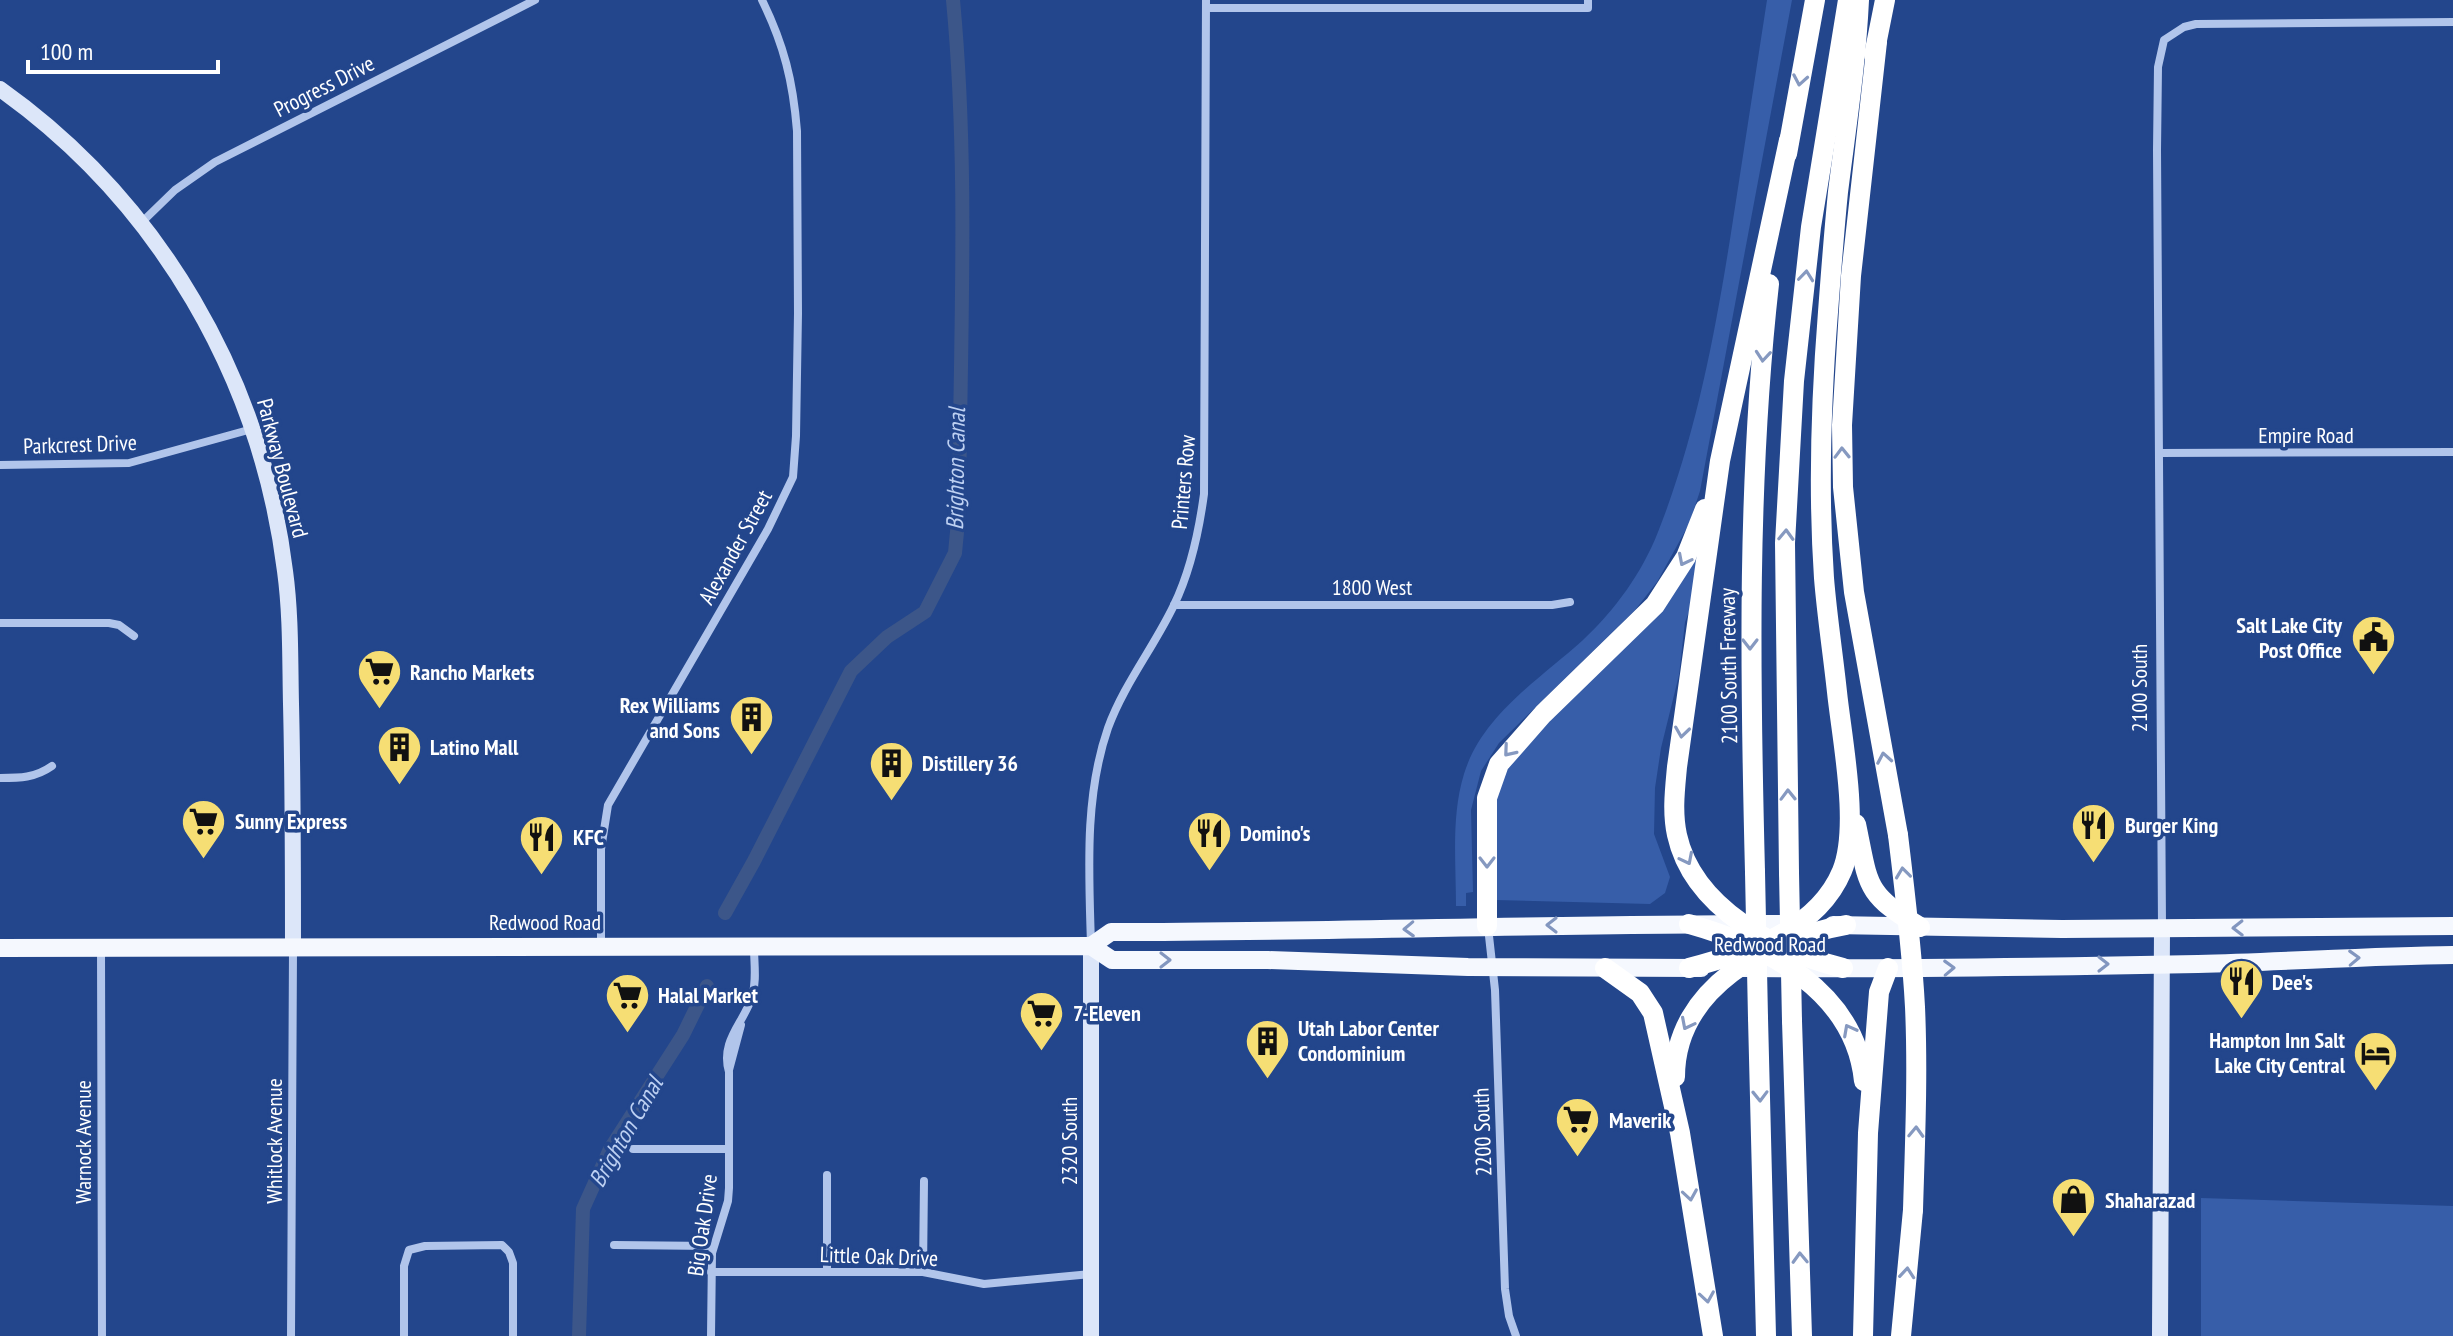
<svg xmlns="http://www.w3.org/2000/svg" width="2453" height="1336" font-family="'PT Sans Narrow',sans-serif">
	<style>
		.green { fill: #375ea9 }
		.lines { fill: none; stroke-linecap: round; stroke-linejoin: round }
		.canal { stroke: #3c5689; stroke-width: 14 }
		.street { stroke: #b1c5eb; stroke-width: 8 }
		.secondary { stroke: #dce6f9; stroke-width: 16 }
		.primary { stroke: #f5f8fe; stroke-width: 18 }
		.highway { stroke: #fff; stroke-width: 20 }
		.highway-bridge { stroke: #fff; stroke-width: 20 }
		.oneway { stroke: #8699c0 }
		.oneway2 { stroke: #8296bf }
		.labels { text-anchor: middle; stroke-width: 7; stroke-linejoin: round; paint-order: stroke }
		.street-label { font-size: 22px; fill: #fff; stroke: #23468c }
		.poi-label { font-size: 22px; font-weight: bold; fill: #fff; stroke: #23468c; text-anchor: start }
		.water-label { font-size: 24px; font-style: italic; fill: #bdd0f2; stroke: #23468c }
	</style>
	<rect width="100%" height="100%" fill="#23468c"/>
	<g class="green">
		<path d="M1767 0H1792L1700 491 1689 524 1657 582 1635 610 1499 743 1481 771 1471 810 1473 892 1466 893V906H1456C1456 862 1451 816 1464 774 1482 715 1540 679 1583 640 1615 610 1642 573 1658 532 1696 436 1715 334 1731 233 1743 155 1755 78 1767 0Z"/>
		<path d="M1690 559 1699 562 1692 604 1685 622 1679 675 1661 748 1655 788 1654 834 1670 877 1665 893 1650 904 1496 900 1495 795 1507 763Z"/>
		<path d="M2201 1198 2453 1206V1336H2201Z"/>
	</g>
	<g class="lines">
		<g class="canal">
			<path d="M725 913 754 861 851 671 887 637 925 612 955 553 959 511C960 341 969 169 953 0"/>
			<path d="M579 1336 583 1209 610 1149 683 1035 707 986"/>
		</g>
		<g class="street">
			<path d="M1206 8H1588V0"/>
			<path d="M142 222 175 190 215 162 535 0"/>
			<path d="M2159 453 2453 452"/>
			<path d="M0 465 129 463 252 429"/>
			<path d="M1174 605H1552L1570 602"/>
			<path d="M0 623H109L119 625 134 636"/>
			<path d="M0 778C20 778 35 778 52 766"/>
			<path d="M1488 927 1495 990 1505 1289 1509 1316 1516 1336"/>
			<path d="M2162 927 2157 150 2158 67 2164 40 2184 27 2196 24 2453 22"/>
			<path d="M601 945V849L608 805 768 529 793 477 796 436 798 313 797 131C793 81 784 45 762 0"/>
			<path d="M1091 945C1089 873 1084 797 1108 728 1124 684 1154 647 1174 605 1191 570 1199 531 1204 494L1206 0"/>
			<path d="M101 949 102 1336"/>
			<path d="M729 1070 741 1025"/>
			<path d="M633 1149H729"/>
			<path d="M614 1245 713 1246"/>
			<path d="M827 1271V1175"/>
			<path d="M711 1272H923L984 1284 1091 1274"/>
			<path d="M923 1272 924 1181"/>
			<path d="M291 1336 293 949"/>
			<path d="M404 1336V1266L409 1250 425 1246 502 1245 509 1252 513 1263V1336"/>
			<path d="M711 1336 712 1253 728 1201 729 1188V1072C720 1041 743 1024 752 997 757 981 754 963 754 947"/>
		</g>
		<g class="secondary">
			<path d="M0 89C159 202 261 378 285 571 291 615 290 660 291 704 293 785 293 866 293 947"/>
			<path d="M1091 946V1336"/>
			<path d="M2160 1336 2162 928"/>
		</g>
		<g class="primary">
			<path d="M1833 925 2062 929 2453 926"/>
			<path d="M1091 946 1111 932C1341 932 1570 923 1800 924"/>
			<path d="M0 948 1091 946 1112 960H1268L1468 967 1701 968"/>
			<path d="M1743 968C1894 969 2046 967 2198 964 2283 962 2368 956 2453 955"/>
		</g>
		<g class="highway">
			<path d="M1877 42 1851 276 1842 425 1843 487 1854 592 1898 835"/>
			<path d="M1874 55 1885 0"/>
			<path d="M1789 140 1720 461 1677 767C1675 789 1672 812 1677 835 1693 908 1777 952 1843 968"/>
			<path d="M1787 154 1815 0"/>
			<path d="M1856 824C1869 886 1864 893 1920 927"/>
			<path d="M1755 872C1750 675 1747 480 1769 284"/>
			<path d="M1789 873 1785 543 1794 381 1811 227 1848 0"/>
			<path d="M1689 924C1767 946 1855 991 1864 1081"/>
			<path d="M1487 926V798L1499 764 1543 714 1655 605 1686 557 1705 509"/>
			<path d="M1605 968 1640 993 1653 1013 1680 1133 1713 1336"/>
			<path d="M1689 968C1746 953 1817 931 1842 871 1860 827 1842 740 1837 692 1833 654 1827 616 1824 578 1818 490 1821 400 1828 312 1831 272 1834 232 1838 192 1846 128 1856 64 1859 0"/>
			<path d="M1758 1018 1766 1336"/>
			<path d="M1792 1021 1802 1336"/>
			<path d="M1675 1077C1675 988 1768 939 1846 925"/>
			<path d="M1863 1336 1868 1133 1879 992 1888 968"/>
			<path d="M1901 1336 1913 1210"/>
		</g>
		<g class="highway-bridge">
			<path d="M1898 835C1905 892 1912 949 1915 1007 1918 1074 1915 1142 1913 1210"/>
			<path d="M1755 872 1758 1018"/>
			<path d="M1789 873 1792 1021"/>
		</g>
	</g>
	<defs><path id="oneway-chevron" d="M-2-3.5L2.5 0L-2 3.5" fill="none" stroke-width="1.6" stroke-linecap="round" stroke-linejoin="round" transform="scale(2)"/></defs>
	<g class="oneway">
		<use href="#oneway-chevron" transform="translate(1800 80) rotate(100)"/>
		<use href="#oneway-chevron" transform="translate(1806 276) rotate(-84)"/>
		<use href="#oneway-chevron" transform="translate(1763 356) rotate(95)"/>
		<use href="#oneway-chevron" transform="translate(1842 453) rotate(-91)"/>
		<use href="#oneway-chevron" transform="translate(1786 535) rotate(-88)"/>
		<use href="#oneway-chevron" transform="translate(1684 560) rotate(117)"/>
		<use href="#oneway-chevron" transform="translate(1750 644) rotate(90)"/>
		<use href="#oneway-chevron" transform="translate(1682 732) rotate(98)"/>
		<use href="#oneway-chevron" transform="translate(1509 751) rotate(130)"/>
		<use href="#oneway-chevron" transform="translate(1884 758) rotate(-100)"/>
		<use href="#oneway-chevron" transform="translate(1788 795) rotate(-91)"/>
		<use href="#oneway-chevron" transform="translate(1687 859) rotate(63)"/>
		<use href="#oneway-chevron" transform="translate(1487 862) rotate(90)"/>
		<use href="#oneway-chevron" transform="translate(1903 873) rotate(-97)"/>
		<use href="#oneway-chevron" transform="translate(1687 1024) rotate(117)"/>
		<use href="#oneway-chevron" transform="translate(1849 1030) rotate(-118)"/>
		<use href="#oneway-chevron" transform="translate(1760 1096) rotate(89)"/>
		<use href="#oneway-chevron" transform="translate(1916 1132) rotate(-88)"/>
		<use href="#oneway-chevron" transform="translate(1690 1195) rotate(81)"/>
		<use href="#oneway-chevron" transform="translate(1800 1258) rotate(-92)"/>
		<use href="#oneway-chevron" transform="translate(1907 1273) rotate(-85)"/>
		<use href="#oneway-chevron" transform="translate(1707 1297) rotate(81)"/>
	</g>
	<g class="oneway2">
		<use href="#oneway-chevron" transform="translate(1552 925) rotate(180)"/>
		<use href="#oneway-chevron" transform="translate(2238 928) rotate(179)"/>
		<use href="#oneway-chevron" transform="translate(1409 929) rotate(178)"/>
		<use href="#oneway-chevron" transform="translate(2354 958) rotate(-2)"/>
		<use href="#oneway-chevron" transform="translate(1165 960)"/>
		<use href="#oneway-chevron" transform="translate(2103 964)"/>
		<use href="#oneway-chevron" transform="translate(1949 968) rotate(-2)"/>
	</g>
	<defs>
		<symbol id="civic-pin" viewBox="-11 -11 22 30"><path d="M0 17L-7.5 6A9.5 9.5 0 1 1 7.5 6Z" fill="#f6de74" stroke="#23468c"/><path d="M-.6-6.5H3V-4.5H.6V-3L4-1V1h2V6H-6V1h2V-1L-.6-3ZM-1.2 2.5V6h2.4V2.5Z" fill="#111"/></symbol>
		<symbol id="supermarket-pin" viewBox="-11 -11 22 30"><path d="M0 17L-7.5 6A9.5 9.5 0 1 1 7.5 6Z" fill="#f6de74" stroke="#23468c"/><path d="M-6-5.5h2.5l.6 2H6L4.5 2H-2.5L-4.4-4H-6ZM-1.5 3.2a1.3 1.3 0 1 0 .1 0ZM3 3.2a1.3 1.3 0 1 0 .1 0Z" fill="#111"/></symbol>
		<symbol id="building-pin" viewBox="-11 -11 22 30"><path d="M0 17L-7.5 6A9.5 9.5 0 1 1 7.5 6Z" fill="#f6de74" stroke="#23468c"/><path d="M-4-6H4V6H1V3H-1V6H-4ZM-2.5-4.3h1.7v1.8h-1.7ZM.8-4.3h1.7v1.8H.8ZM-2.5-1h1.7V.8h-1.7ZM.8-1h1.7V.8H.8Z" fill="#111"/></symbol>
		<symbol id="restaurant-pin" viewBox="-11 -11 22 30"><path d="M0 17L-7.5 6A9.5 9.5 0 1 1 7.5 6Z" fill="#f6de74" stroke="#23468c"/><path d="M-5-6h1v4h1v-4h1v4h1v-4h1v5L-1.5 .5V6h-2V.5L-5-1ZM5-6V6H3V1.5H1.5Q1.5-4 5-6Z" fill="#111"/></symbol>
		<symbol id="hotel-pin" viewBox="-11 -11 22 30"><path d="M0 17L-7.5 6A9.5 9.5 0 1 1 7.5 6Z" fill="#f6de74" stroke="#23468c"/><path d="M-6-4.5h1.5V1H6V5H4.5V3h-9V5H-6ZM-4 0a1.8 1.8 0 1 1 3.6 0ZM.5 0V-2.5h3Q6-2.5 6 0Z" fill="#111"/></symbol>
		<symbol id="shop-pin" viewBox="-11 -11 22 30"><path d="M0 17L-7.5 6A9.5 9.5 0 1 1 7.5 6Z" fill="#f6de74" stroke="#23468c"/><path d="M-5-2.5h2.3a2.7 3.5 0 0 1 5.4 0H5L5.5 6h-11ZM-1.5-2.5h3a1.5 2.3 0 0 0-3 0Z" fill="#111"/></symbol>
	</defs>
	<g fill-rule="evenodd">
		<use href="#civic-pin" x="2348" y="612" width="51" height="69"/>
		<use href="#supermarket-pin" x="354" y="646" width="51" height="69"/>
		<use href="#building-pin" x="726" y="692" width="51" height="69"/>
		<use href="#building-pin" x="374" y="722" width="51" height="69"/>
		<use href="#building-pin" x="866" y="738" width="51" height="69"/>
		<use href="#supermarket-pin" x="178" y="796" width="51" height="69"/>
		<use href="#restaurant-pin" x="2068" y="800" width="51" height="69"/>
		<use href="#restaurant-pin" x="1184" y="808" width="51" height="69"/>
		<use href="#restaurant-pin" x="516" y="812" width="51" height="69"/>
		<use href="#restaurant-pin" x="2216" y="956" width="51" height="69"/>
		<use href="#supermarket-pin" x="602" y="970" width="51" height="69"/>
		<use href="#supermarket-pin" x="1016" y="988" width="51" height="69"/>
		<use href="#building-pin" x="1242" y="1016" width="51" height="69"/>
		<use href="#hotel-pin" x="2350" y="1028" width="51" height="69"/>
		<use href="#supermarket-pin" x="1552" y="1094" width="51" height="69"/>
		<use href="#shop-pin" x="2048" y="1174" width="51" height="69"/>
	</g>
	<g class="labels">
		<g class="street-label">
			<text transform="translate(324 86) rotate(-27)" y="8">Progress Drive</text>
			<text x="2306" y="443">Empire Road</text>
			<text transform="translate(80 444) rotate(-2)" y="8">Parkcrest Drive</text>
			<text transform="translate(283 468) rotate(75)" y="8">Parkway Boulevard</text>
			<text transform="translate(1183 482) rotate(-85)" y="8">Printers Row</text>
			<text transform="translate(735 547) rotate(-61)" y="8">Alexander Street</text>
			<text x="1372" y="595">1800 West</text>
			<text transform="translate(1728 666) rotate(-91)" y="8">2100 South Freeway</text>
			<text transform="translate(2139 688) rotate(-90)" y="8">2100 South</text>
			<text x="545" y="930">Redwood Road</text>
			<text x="1770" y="952">Redwood Road</text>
			<text transform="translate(1482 1132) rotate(-92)" y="8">2200 South</text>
			<text transform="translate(274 1141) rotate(-90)" y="8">Whitlock Avenue</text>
			<text transform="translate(1069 1141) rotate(-90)" y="8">2320 South</text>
			<text transform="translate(83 1142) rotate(-90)" y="8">Warnock Avenue</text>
			<text transform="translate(702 1225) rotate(-82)" y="8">Big Oak Drive</text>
			<text transform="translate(879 1256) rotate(2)" y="8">Little Oak Drive</text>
		</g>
		<g class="poi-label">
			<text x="2342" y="633" text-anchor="end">Salt Lake City<tspan x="2342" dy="25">Post Office</tspan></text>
			<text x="410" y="680">Rancho Markets</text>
			<text x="720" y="713" text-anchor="end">Rex Williams<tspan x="720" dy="25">and Sons</tspan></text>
			<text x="430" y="755">Latino Mall</text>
			<text x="922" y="771">Distillery 36</text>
			<text x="235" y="829">Sunny Express</text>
			<text x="2125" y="833">Burger King</text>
			<text x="1240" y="841">Domino's</text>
			<text x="573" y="845">KFC</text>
			<text x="2272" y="990">Dee's</text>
			<text x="658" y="1003">Halal Market</text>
			<text x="1073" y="1021">7-Eleven</text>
			<text x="1298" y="1036">Utah Labor Center<tspan x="1298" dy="25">Condominium</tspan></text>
			<text x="2345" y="1048" text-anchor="end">Hampton Inn Salt<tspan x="2345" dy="25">Lake City Central</tspan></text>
			<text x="1609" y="1128">Maverik</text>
			<text x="2105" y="1208">Shaharazad</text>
		</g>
		<g class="water-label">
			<text transform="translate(956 469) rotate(-89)" y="8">Brighton Canal</text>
			<text transform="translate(626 1132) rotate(-60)" y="8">Brighton Canal</text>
		</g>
	</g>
	<path d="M28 60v12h190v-12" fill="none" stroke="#ffffff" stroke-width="4"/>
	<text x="40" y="60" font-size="24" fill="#ffffff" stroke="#23468c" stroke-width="6" paint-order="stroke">100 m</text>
</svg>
